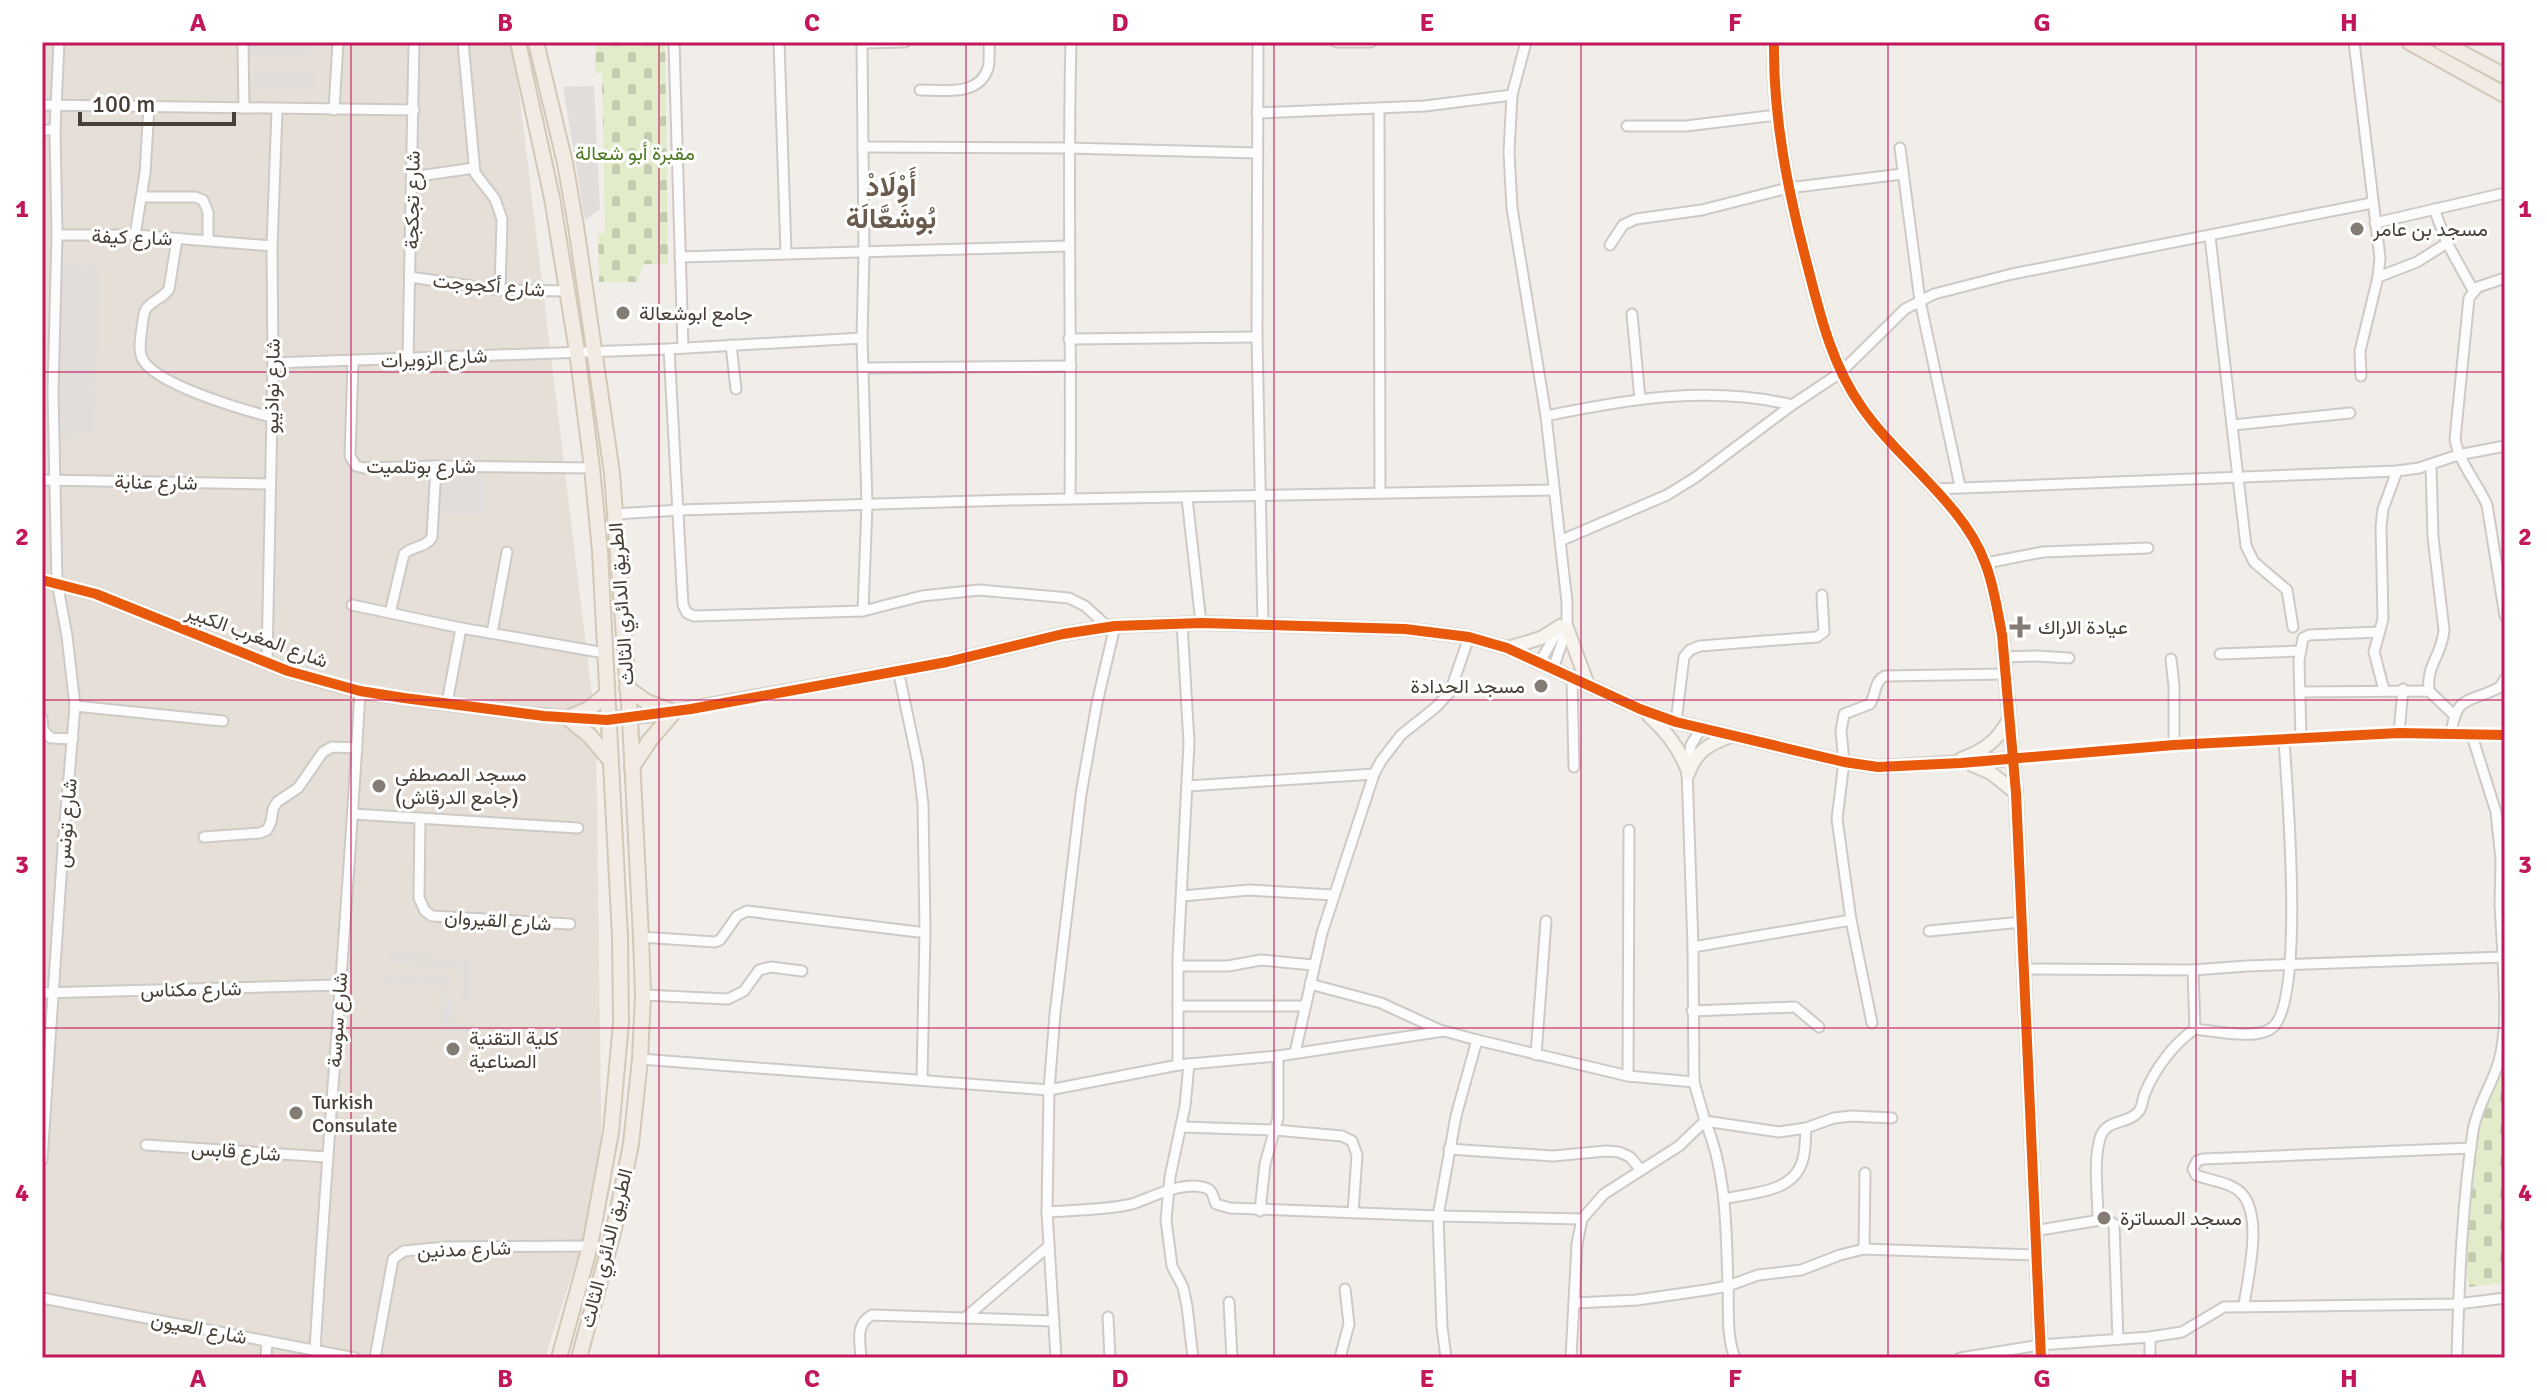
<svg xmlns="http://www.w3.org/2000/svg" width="2547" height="1400" font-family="Signika,Vazirmatn,sans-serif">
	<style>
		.residential { fill: #e5dfd7 }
		.cemetery { fill: url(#cemetery-stones) }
		.parking { fill: #e0ddda }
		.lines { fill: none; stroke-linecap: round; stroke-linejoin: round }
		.street-casing { stroke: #cdcac6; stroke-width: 13 }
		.secondary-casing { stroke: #d0cac1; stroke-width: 16 }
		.primary-casing { stroke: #d3c8b7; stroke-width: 18 }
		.street { stroke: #fdfcfc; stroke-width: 9 }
		.secondary { stroke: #f7f4ee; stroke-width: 12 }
		.primary { stroke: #f1ebe4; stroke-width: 14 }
		.cycleway-casing { stroke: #fff; stroke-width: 15 }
		.cycleway { stroke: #e8590c; stroke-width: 10 }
		.grid { fill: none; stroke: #c2185b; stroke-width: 2; stroke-opacity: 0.55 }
		.poi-dot { fill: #827c75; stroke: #fff; stroke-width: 3 }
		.labels { text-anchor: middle; stroke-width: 6; stroke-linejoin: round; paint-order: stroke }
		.park-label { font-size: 20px; fill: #507a28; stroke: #fff }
		.street-label { font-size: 20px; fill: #473f36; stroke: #fff }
		.poi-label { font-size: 20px; fill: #473f36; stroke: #fff; text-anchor: start }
		.district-label { font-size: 28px; font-weight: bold; fill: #6a5b4d; stroke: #fff }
		.neatline { fill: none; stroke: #c2185b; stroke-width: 3 }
		.grid-label { font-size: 26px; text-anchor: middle; font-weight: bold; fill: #c2185b }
	</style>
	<defs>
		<pattern id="cemetery-stones" width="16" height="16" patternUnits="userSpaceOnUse" patternTransform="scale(2)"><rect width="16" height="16" fill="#e2ebca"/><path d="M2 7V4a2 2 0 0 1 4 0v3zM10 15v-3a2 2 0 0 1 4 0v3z" fill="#c3cbae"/></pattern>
	</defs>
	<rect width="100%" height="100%" fill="#f1eeea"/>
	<path class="residential" d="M42 42H513L596 728 602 1182 545 1358H42Z"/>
	<g class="cemetery">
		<path d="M595 42H665L668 264H644L637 282H599L598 234 605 233 602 73H595Z"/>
		<path d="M2505 1065V1283L2469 1287 2466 1267 2477 1123Z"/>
	</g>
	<g class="parking">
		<path d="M249 42H312L311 59 250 58Z"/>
		<path d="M254 70 313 71 314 91 254 90Z"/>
		<path d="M594 86 600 209 585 220 563 87Z"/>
		<path d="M62 264 94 265 99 279 94 432 59 438Z"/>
		<path d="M438 470H484V514H439Z"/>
		<path d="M390 953 469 959V1002L461 1001 460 967 391 963Z"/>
		<path d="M384 973 452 980V1023L479 1026 478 1033 443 1030 445 987 383 982Z"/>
	</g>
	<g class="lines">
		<defs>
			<g id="street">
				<path d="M243 42 244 108"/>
				<path d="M463 42 475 173 495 199 502 219 500 290"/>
				<path d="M674 42 683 348"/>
				<path d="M779 42 786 253"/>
				<path d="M862 42 864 253 862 338 867 505 863 611"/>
				<path d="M1258 42 1257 337 1263 625"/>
				<path d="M1336 42H1371"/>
				<path d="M1526 42 1512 95 1509 152 1512 208 1546 416 1567 602V628L1553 669"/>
				<path d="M2354 42 2380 258 2378 277 2360 351 2361 376"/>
				<path d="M862 43 905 42"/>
				<path d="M920 90C943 90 979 97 988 68 990 61 989 50 989 42"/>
				<path d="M42 105 414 110"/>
				<path d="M1379 109 1380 493"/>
				<path d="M334 110 338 42"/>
				<path d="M1257 113 1425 106 1512 95"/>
				<path d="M1627 126H1686L1777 115"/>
				<path d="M42 130H55"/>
				<path d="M863 147 1068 148 1257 153"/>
				<path d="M1900 148 1920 301 1960 486"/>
				<path d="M412 177 474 168"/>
				<path d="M142 197H195L203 200 208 212V240"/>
				<path d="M2434 209 2447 243 2473 290"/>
				<path d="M2375 223 2505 193"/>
				<path d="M57 235H135L272 246"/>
				<path d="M135 235 145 173 149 107"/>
				<path d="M2210 237 2246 546 2254 562 2287 590 2293 627"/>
				<path d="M177 239 169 289C164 298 152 300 146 309 143 314 143 321 142 327 141 337 138 349 142 358 153 384 244 410 271 417"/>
				<path d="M1610 245 1623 225 1636 219 1702 210 1788 188 1902 174"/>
				<path d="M680 257 1069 246"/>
				<path d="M410 277 500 290 568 291"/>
				<path d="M2378 277 2417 262 2447 243"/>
				<path d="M2505 278 2478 287 2469 298 2455 439C2459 463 2477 482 2487 505L2505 616"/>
				<path d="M1632 314 1640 399"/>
				<path d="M1069 339 1257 337"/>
				<path d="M731 345 736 389"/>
				<path d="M669 349 683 605 687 613 694 616 863 611 922 596 979 590 1069 598 1085 606 1108 627"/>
				<path d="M408 359 414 42"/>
				<path d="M353 362 350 456 356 466 364 468 436 466 592 468"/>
				<path d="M273 363 669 349 862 338"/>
				<path d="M864 368 1071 366"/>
				<path d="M1546 416C1628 399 1710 385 1792 405"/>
				<path d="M2233 425 2350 413"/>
				<path d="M42 480 269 484"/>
				<path d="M1935 489 2397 471 2419 468 2458 455 2505 446"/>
				<path d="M1187 498 1201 623"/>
				<path d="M1070 499C1072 347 1067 194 1071 42"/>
				<path d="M615 514 680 510 1010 500 1554 490"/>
				<path d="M1562 540 1667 495 1696 477 1792 405 1840 373 1905 309 1934 294 2012 274 2372 203"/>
				<path d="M1986 563 2043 552 2148 548"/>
				<path d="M352 605 461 628 605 653"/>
				<path d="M390 613 404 554C412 546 426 548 432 537L436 466"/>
				<path d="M492 633 507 552"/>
				<path d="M2220 654 2300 651"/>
				<path d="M2003 657 2036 656 2069 658"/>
				<path d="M2171 659 2174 686V745"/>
				<path d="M267 662 273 363 272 246 277 110"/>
				<path d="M1540 662 1560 627"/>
				<path d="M898 670 918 764 923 804 925 931 922 1080"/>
				<path d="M1572 678 1574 767"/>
				<path d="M2384 690 2374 652 2383 619 2381 526 2383 509 2397 471"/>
				<path d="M2429 691C2426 664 2442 656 2444 630L2433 537 2431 465"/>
				<path d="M2300 692 2429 691 2454 715"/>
				<path d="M447 703 461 628"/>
				<path d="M75 706 223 721"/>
				<path d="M42 718 43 730 51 738 73 739"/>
				<path d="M1676 722 1684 657 1690 650 1700 646 1817 637 1824 632 1822 595"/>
				<path d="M2399 733 2403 689"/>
				<path d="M2451 735C2456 693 2469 704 2500 687L2505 679"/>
				<path d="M2301 738 2299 661 2303 638 2309 635 2379 632"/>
				<path d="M2013 759 2174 745 2399 733 2505 735"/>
				<path d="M1188 786 1374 774"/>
				<path d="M353 814 578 828"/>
				<path d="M420 818 419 898 425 911 432 916 570 924"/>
				<path d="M204 837 260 833 267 830 271 822 273 809 277 802 298 788 323 752 332 747 357 748"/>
				<path d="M1182 896 1249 890 1333 895"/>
				<path d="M1929 931 2022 922"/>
				<path d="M641 937 715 942 720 940 737 916 747 911 918 932"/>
				<path d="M1693 947 1851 920"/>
				<path d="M1178 966H1228L1261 960 1313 965"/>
				<path d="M2024 969 2193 970 2247 966 2503 957 2500 905 2501 859 2496 812 2472 736"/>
				<path d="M1310 984 1381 1003 1442 1031"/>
				<path d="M42 993 339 985"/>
				<path d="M643 995 728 999 744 991 759 970 771 967 802 971"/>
				<path d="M1178 1006H1305"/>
				<path d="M1692 1011 1795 1007 1819 1027"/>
				<path d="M1872 1023 1851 920 1837 819 1844 762 1841 731 1844 714 1870 704C1876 695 1874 681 1885 676L2005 674"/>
				<path d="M2195 1029C2215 1031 2257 1041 2273 1027 2305 998 2287 788 2284 740"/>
				<path d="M1295 1053 1322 933 1374 774 1381 761 1401 735 1436 707 1450 692 1469 637"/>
				<path d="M1536 1055 1546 921"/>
				<path d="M640 1059 1049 1090 1178 1065 1278 1056 1444 1031 1477 1040"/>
				<path d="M1189 1064 1185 1106 1170 1177 1166 1220 1172 1266 1183 1287 1187 1306 1193 1358"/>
				<path d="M1178 1065V957L1189 743 1182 623"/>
				<path d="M1628 1076 1629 830"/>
				<path d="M1705 1121C1727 1172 1726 1231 1728 1285 1729 1309 1726 1335 1735 1358"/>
				<path d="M1705 1121 1779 1132 1806 1128 1834 1118 1852 1116 1892 1118"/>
				<path d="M1182 1127 1275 1130 1342 1136 1352 1141 1357 1155 1353 1213"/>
				<path d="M146 1145 327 1157"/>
				<path d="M1449 1149 1553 1156 1606 1151 1619 1152 1630 1157 1641 1170"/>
				<path d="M42 1160 63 847 75 706 67 636 57 582 53 392 57 235 55 130 59 42"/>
				<path d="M1724 1199C1749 1193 1788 1193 1800 1167 1806 1156 1805 1140 1806 1128"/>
				<path d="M1260 1211 1265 1164 1278 1118V1056"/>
				<path d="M1047 1212C1072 1210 1112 1210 1135 1203 1154 1196 1188 1179 1208 1189 1214 1192 1213 1199 1216 1204L1230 1208 1438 1216 1456 1116 1477 1040 1628 1076 1694 1082"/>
				<path d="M2098 1220C2098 1194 2093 1163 2100 1138 2106 1118 2129 1125 2139 1111 2143 1106 2142 1099 2145 1093 2155 1069 2173 1044 2195 1029L2193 970"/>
				<path d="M2034 1231 2106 1219 2114 1224 2118 1339"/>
				<path d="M1864 1249 1865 1173"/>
				<path d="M42 1298 355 1358"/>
				<path d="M1229 1302 1232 1358"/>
				<path d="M1574 1303 1637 1300 1706 1290 1728 1286 1758 1275 1801 1270 1840 1255 1864 1249 2036 1255"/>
				<path d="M2244 1305C2248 1277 2263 1217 2242 1194 2232 1182 2210 1181 2196 1175L2193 1169 2197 1161 2203 1159 2471 1148"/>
				<path d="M966 1317 1049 1246"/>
				<path d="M1108 1317 1110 1358"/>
				<path d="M315 1350C328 1130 348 911 360 691"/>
				<path d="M266 1358 267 1341"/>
				<path d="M375 1358 393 1259 404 1251 446 1247 590 1246"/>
				<path d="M861 1358C860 1341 855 1324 872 1315L1054 1321"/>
				<path d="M1056 1358 1047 1212 1049 1090 1055 1014 1081 794 1097 703 1115 626"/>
				<path d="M1340 1358 1349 1324 1345 1289"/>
				<path d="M1446 1358 1442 1327 1438 1216 1582 1219"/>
				<path d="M1571 1358 1577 1244 1582 1219 1604 1194 1679 1146 1705 1121 1694 1082 1693 947 1687 769 1691 745 1701 729"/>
				<path d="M1960 1358 2040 1345 2150 1337 2182 1332 2224 1307 2458 1304 2505 1298"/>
				<path d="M2150 1358V1337"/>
				<path d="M2457 1358C2459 1282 2462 1206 2473 1131 2477 1106 2492 1085 2499 1061 2508 1027 2504 992 2503 957"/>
			</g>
			<g id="secondary">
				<path d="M1774 42C1773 119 1788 191 1807 264 1820 314 1831 363 1861 406 1896 458 1964 504 1985 563 1994 585 1997 610 2002 634L2016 793 2041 1358"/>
				<path d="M42 580 96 594 288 671C312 678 336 686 360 691 394 698 429 701 463 706 525 714 585 722 647 716L947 662 1063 634 1115 626 1201 623 1405 629 1469 637 1507 648 1640 709 1676 722 1844 762 1878 767 2013 759"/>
				<path d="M1567 628 1588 685"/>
				<path d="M1508 648 1541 638 1560 626"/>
				<path d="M1649 716C1666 731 1679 748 1687 769"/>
				<path d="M1961 759C1985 750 1997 741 2009 719"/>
				<path d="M1972 765 1991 773 2016 793"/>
				<path d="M1688 774C1696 751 1709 744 1731 736"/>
			</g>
			<g id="primary">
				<path d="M518 42 552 198 577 351 592 468 600 551 620 937 621 1023 611 1132 590 1246 559 1358"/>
				<path d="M536 42 565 163 576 226 612 473 630 718 641 937 643 995 640 1059 631 1144 614 1229 579 1358"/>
				<path d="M2409 42 2505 95"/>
				<path d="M2441 42 2505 76"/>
				<path d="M627 688 647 702 674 712 650 740 632 767"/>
				<path d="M568 718 590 736 610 760"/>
				<path d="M568 718 589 709 607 694"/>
			</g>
		</defs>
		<use href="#street" class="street-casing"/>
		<use href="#secondary" class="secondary-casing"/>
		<use href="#primary" class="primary-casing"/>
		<use href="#street" class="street"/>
		<use href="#secondary" class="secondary"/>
		<use href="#primary" class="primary"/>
		<defs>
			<g id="cycleway">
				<path d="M1774 42C1773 119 1788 191 1807 264 1820 314 1831 363 1861 406 1896 458 1964 504 1985 563 1994 585 1997 610 2002 634L2016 793 2041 1358"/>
				<path d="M42 580 96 594 288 671 360 691 404 698 544 716 607 720 691 709 947 662 1063 634 1115 626 1201 623 1405 629 1469 637 1507 648 1640 709 1676 722 1844 762 1878 767 1961 763 2174 745 2399 733 2505 735"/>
			</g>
		</defs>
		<use href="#cycleway" class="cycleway-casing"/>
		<use href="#cycleway" class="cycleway"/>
	</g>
	<path class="grid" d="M351 42V1358M659 42V1358M966 42V1358M1274 42V1358M1581 42V1358M1888 42V1358M2196 42V1358M42 372H2505M42 700H2505M42 1028H2505"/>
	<g class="poi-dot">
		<circle cx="2357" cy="229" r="8"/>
		<circle cx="623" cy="313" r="8"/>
		<path d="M2016 615h8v8h8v8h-8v8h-8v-8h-8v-8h8z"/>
		<circle cx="1541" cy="686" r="8"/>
		<circle cx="379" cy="786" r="8"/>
		<circle cx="453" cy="1049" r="8"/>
		<circle cx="296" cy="1113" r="8"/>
		<circle cx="2104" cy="1218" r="8"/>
	</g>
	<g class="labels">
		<g class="park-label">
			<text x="635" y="160">مقبرة أبو شعالة</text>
		</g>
		<g class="street-label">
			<text transform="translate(412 200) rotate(-89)" y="7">شارع تجكجة</text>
			<text transform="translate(132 237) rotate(2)" y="7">شارع كيفة</text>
			<text transform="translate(489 285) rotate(5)" y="7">شارع أكجوجت</text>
			<text transform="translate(434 358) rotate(-3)" y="7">شارع الزويرات</text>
			<text transform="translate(272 386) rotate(-89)" y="7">شارع نواذيبو</text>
			<text x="421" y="473">شارع بوتلميت</text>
			<text transform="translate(156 482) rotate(1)" y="7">شارع عنابة</text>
			<text transform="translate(621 604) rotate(-94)" y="7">الطريق الدائري الثالث</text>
			<text transform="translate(257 636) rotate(20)" y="7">شارع المغرب الكبير</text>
			<text transform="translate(66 823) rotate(-85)" y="7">شارع تونس</text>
			<text transform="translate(498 920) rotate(4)" y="7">شارع القيروان</text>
			<text transform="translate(191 989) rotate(-1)" y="7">شارع مكناس</text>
			<text transform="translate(337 1020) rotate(-86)" y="7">شارع سوسة</text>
			<text transform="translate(236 1151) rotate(4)" y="7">شارع قابس</text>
			<text transform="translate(606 1248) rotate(-76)" y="7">الطريق الدائري الثالث</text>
			<text transform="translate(464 1249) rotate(-2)" y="7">شارع مدنين</text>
			<text transform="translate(199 1328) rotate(11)" y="7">شارع العيون</text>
		</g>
		<g class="poi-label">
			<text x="2373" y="236">مسجد بن عامر</text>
			<text x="639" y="320">جامع ابوشعالة</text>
			<text x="2038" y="634">عيادة الاراك</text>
			<text x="1525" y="693" text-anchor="end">مسجد الحدادة</text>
			<text x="395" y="781">مسجد المصطفى<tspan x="395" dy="23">(جامع الدرقاش)</tspan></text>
			<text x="469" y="1045">كلية التقنية<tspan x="469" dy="23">الصناعية</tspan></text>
			<text x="312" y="1109">Turkish<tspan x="312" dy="23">Consulate</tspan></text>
			<text x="2120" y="1225">مسجد المساترة</text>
		</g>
		<g class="district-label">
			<text x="891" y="196">أَوْلَادْ<tspan x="891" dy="32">بُوشَعَّالَة</tspan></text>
		</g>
	</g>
	<rect width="2547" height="1400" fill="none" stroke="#ffffff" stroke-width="88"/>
	<path d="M80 112v12h154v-12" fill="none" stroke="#473f36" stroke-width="4"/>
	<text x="92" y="112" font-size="24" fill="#473f36" stroke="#ffffff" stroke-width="6" paint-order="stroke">100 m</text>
	<rect x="44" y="44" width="2459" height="1312" class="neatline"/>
	<g class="grid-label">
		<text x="198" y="31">A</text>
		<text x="505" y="31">B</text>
		<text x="812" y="31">C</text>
		<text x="1120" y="31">D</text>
		<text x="1427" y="31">E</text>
		<text x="1735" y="31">F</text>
		<text x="2042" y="31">G</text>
		<text x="2349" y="31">H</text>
		<text x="22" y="217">1</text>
		<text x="2525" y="217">1</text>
		<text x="22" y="545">2</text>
		<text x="2525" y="545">2</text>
		<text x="22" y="873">3</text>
		<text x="2525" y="873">3</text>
		<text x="22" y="1201">4</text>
		<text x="2525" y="1201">4</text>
		<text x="198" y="1387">A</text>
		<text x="505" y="1387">B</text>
		<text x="812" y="1387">C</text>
		<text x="1120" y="1387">D</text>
		<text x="1427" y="1387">E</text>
		<text x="1735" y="1387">F</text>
		<text x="2042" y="1387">G</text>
		<text x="2349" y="1387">H</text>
	</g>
</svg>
